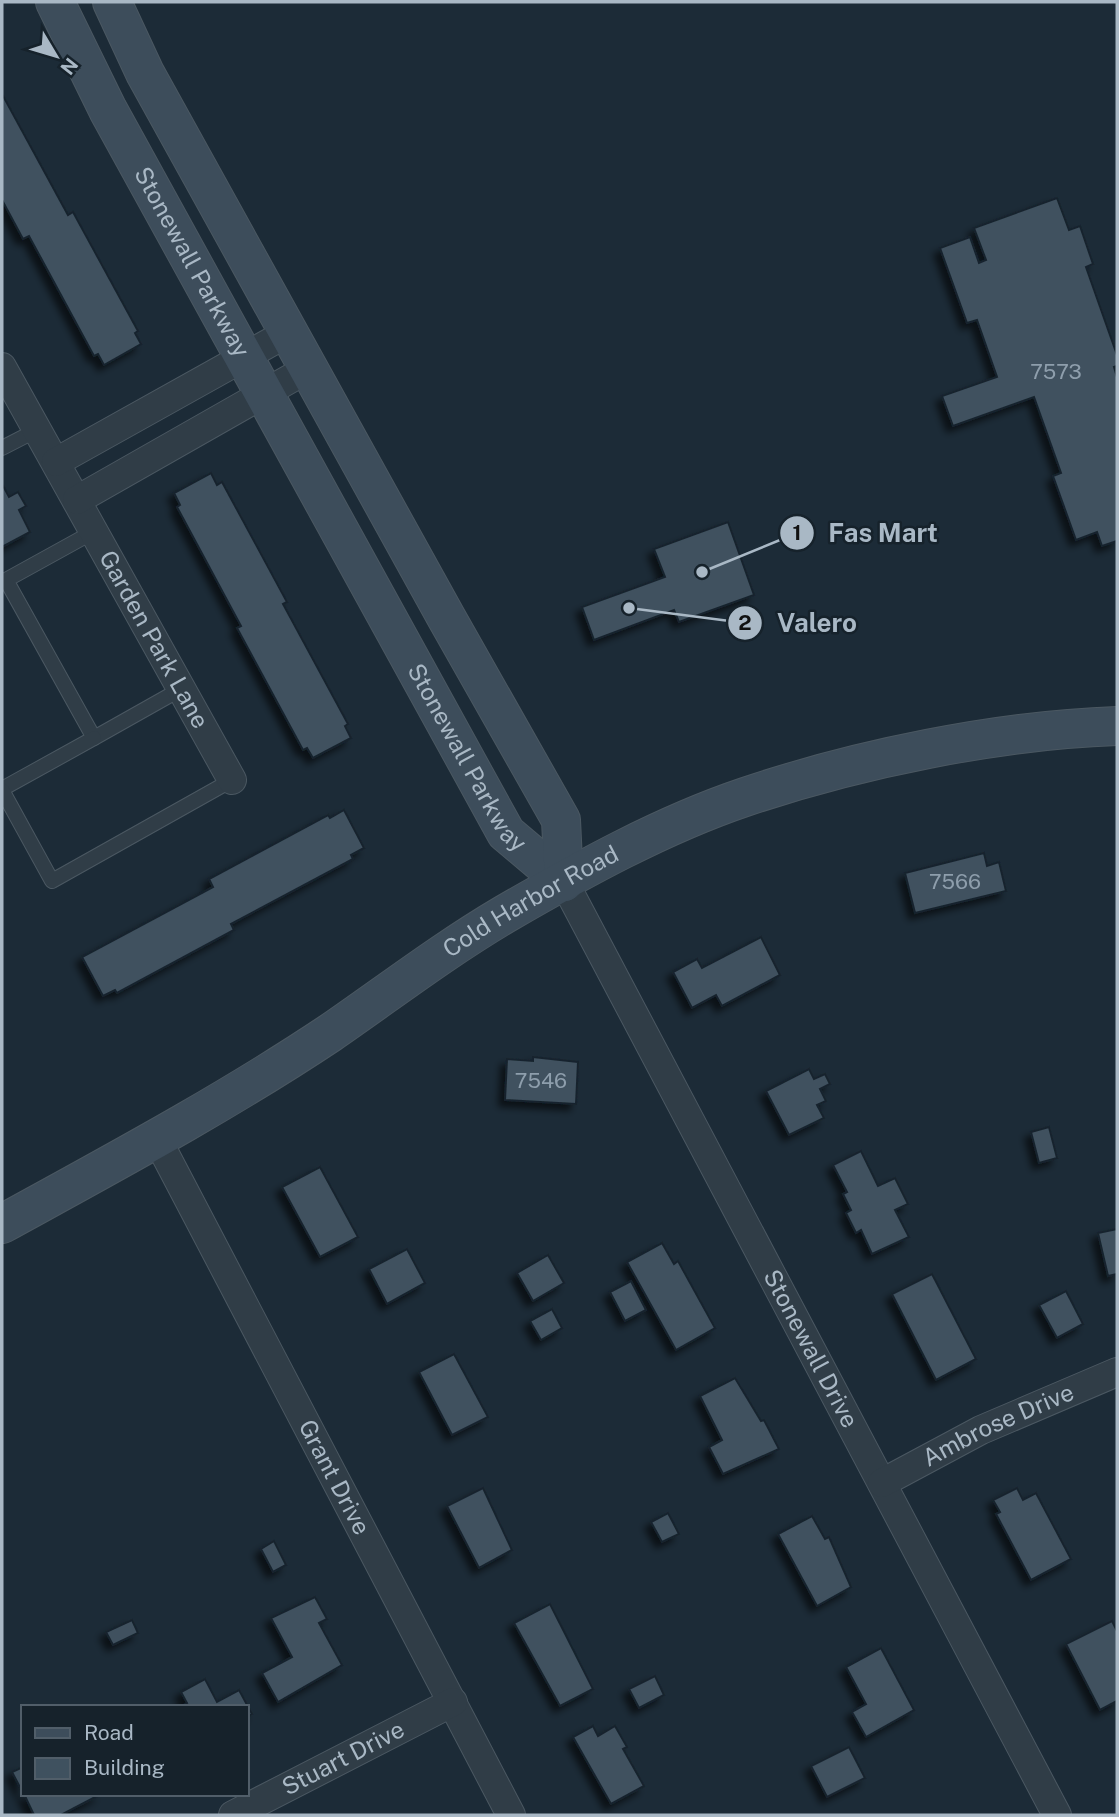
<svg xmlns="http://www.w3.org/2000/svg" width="1119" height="1817" font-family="'Public Sans',sans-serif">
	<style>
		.building { fill: #3f515f; stroke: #18242d; stroke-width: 2; filter: url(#shadow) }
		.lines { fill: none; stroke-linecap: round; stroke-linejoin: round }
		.lane-casing { stroke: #4b5862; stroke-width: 16 }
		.street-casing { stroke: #4b5862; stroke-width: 30 }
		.secondary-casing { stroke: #4b5862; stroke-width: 40 }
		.lane { stroke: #303d47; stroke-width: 14 }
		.street { stroke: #303d47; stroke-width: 28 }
		.secondary { stroke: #3d4d5b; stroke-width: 38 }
		.labels { text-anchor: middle; stroke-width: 5; stroke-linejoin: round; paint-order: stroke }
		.number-label { font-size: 21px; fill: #8e9eac }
		.street-label { font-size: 24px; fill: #a9b8c5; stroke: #16222b }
		.leader { fill: none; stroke: #a9b8c5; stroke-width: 2.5 }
		.callout-dot { fill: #a9b8c5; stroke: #16222b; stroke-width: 2.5 }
		.mark-label { font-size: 21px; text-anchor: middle; font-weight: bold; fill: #111 }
		.callout-label { font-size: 26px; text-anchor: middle; font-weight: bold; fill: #a9b8c5; stroke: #16222b; stroke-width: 5; stroke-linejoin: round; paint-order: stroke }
	</style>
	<defs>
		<filter id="shadow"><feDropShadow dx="-6" dy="6" stdDeviation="3.5" flood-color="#0009"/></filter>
	</defs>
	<rect width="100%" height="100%" fill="#1c2b37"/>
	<g class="building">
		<path d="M2 94 68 215 73 212 138 331 135 333 141 344 104 365 98 354 94 356 29 236 23 239 2 200Z"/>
		<path d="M1057 198 1069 230 1080 226 1093 264 1086 267 1117 355V366L1114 367 1117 377V541L1102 546 1097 532 1076 540 1053 476 1061 473 1034 397 953 426 942 396 997 377 977 320 967 323 940 248 970 237 979 263 986 260 974 228Z"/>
		<path d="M211 473 217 485 222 482 287 602 283 604 348 724 345 726 351 738 313 758 307 748 303 750 237 628 241 626 177 507 180 505 174 493Z"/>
		<path d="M2 484 9 497 18 492 26 506 19 510 30 532 2 547Z"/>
		<path d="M728 522 754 595 679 622 674 610 594 640 582 607 665 577 654 549Z"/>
		<path d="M344 810 364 848 351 855 353 859 231 924 234 930 117 993 115 990 103 996 82 957 213 887 209 879 328 815 330 818Z"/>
		<path d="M984 853 987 866 999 862 1006 891 915 913 905 873Z"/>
		<path d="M761 937 780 975 722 1006 716 995 692 1008 673 972 697 959 702 968Z"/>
		<path d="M533 1057 578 1062 576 1104 505 1100 507 1059 533 1061Z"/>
		<path d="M809 1069 814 1079 825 1074 830 1084 820 1089 826 1101 817 1105 824 1118 789 1135 766 1091Z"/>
		<path d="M1049 1127 1057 1158 1039 1163 1031 1132Z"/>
		<path d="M861 1151 878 1186 895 1178 908 1204 895 1210 909 1237 872 1254 861 1230 856 1233 846 1213 851 1210 843 1194 847 1192 833 1165Z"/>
		<path d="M320 1167 358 1237 320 1257 282 1187Z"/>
		<path d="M1117 1229V1274L1108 1276 1098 1233Z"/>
		<path d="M662 1243 674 1264 678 1261 715 1328 676 1350 627 1262Z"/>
		<path d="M407 1249 425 1283 387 1304 369 1269Z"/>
		<path d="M548 1255 564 1283 533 1301 517 1273Z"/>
		<path d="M932 1274 976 1359 936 1380 892 1294Z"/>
		<path d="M631 1281 646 1310 625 1321 610 1292Z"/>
		<path d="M1066 1291 1083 1324 1057 1338 1039 1305Z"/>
		<path d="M552 1309 562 1328 541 1340 530 1321Z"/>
		<path d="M454 1354 488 1417 452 1435 419 1372Z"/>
		<path d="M735 1378 761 1421 764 1420 779 1449 723 1474 709 1447 722 1440 700 1396Z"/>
		<path d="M483 1488 512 1550 479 1568 447 1506Z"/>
		<path d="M1017 1488 1023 1500 1036 1493 1071 1559 1031 1580 996 1514 1000 1512 993 1500Z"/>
		<path d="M668 1513 679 1534 662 1542 651 1522Z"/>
		<path d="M812 1516 825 1539 829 1537 851 1587 817 1606 778 1534Z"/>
		<path d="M274 1541 286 1565 273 1572 261 1549Z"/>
		<path d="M315 1597 327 1619 319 1623 342 1665 278 1702 262 1673 292 1657 271 1618Z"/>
		<path d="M550 1604 593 1689 560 1706 514 1623Z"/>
		<path d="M132 1620 138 1633 113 1645 106 1632Z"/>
		<path d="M1112 1621 1117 1631V1701L1100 1710 1066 1644Z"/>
		<path d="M881 1648 914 1710 866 1737 852 1712 866 1704 846 1667Z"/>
		<path d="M655 1676 664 1695 639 1708 629 1689Z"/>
		<path d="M205 1679 217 1702 239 1690 252 1714 247 1717V1707H180L187 1703 181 1692Z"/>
		<path d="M593 1726 598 1736 615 1726 627 1747 623 1749 644 1786 611 1804 573 1737Z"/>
		<path d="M849 1747 865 1778 827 1797 811 1766Z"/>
		<path d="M23 1767V1793L12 1772Z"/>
		<path d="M24 1794H101L61 1815H34Z"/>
	</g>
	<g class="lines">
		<defs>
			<g id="lane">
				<path d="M2 448 37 430"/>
				<path d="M93 532 6 580 94 738 181 689"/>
				<path d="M2 789 94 738"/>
				<path d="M2 790 52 881 232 780"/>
			</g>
			<g id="street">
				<path id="s1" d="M2 367 232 780"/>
				<path d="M56 462 289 332"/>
				<path d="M77 500 309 368"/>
				<path id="s2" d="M564 882 1057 1815"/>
				<path id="s3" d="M157 1139 511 1815"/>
				<path id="s4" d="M882 1483 981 1430 1117 1372"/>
				<path id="s5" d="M233 1815 453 1702"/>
			</g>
			<g id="secondary">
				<path id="s6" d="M55 2 108 110 506 833 564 882"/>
				<path d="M112 2 145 73 446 617 561 820 564 882"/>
				<path id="s7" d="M2 1224C113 1163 225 1103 330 1033 388 993 444 950 505 914 581 870 662 825 745 797 857 759 999 730 1117 726"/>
			</g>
		</defs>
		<use href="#lane" class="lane-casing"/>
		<use href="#street" class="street-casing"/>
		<use href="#secondary" class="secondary-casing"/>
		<use href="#lane" class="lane"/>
		<use href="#street" class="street"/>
		<use href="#secondary" class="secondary"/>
	</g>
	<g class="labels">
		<g class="number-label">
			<text x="1056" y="379">7573</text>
			<text x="955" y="889">7566</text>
			<text x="541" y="1088">7546</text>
		</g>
		<g class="street-label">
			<text dy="8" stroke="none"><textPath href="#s6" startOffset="294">Stonewall Parkway</textPath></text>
			<text dy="8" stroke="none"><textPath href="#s1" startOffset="312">Garden Park Lane</textPath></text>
			<text dy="8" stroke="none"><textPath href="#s6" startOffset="861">Stonewall Parkway</textPath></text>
			<text dy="8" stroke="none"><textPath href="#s7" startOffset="620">Cold Harbor Road</textPath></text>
			<text dy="8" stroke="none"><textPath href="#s2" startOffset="528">Stonewall Drive</textPath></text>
			<text dy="8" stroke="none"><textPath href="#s4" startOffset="130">Ambrose Drive</textPath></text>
			<text dy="8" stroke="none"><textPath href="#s3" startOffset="382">Grant Drive</textPath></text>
			<text dy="8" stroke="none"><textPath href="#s5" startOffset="124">Stuart Drive</textPath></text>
		</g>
	</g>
	<path class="leader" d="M702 572L797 533M629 608L745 623"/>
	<g class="callout-dot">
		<circle cx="702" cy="572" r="7"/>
		<circle cx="629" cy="608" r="7"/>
		<circle cx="797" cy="533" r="18"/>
		<circle cx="745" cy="623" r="18"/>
	</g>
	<g class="mark-label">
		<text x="797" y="540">1</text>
		<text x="745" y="630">2</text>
	</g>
	<g class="callout-label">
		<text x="883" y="542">Fas Mart</text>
		<text x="817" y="632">Valero</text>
	</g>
	<rect width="1119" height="1817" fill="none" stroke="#a9b8c5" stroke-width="7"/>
	<rect x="21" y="1705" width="228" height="91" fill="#16222b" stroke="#515e69" stroke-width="2"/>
	<rect x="35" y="1728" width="35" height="10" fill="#3d4d5b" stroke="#515e69" stroke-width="2"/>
	<text x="84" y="1740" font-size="21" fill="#a9b8c5">Road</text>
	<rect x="35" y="1758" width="35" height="21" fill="#3f515f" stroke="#515e69" stroke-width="2"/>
	<text x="84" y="1775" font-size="21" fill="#a9b8c5">Building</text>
	<g transform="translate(56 56) rotate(128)" stroke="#16222b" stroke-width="5" paint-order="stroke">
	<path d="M0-5L12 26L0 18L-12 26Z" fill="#a9b8c5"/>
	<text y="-10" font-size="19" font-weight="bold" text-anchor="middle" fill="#a9b8c5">N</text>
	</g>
</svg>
